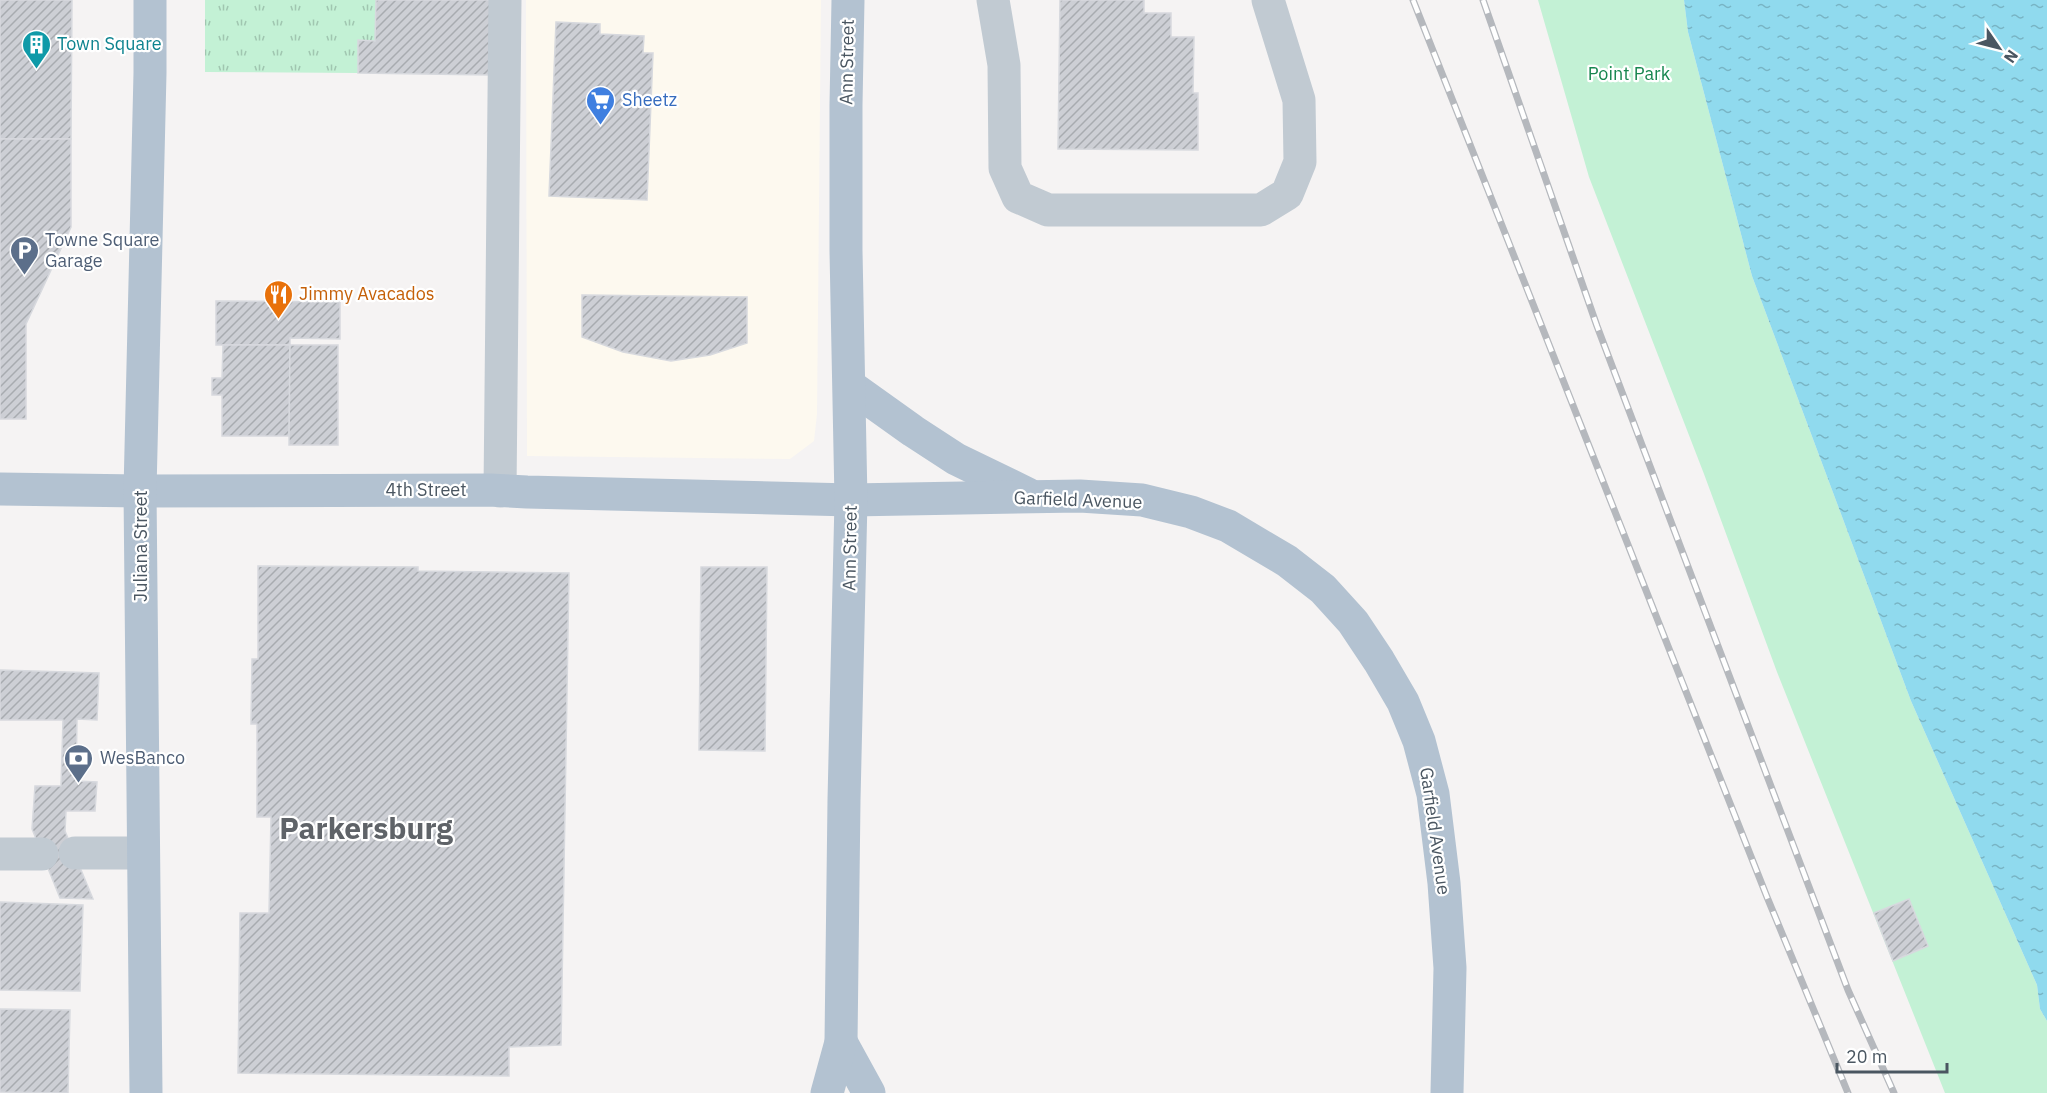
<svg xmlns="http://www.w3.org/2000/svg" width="2047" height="1093" font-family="'IBM Plex Sans',sans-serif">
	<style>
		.commercial { fill: #fdf9ef }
		.grass { fill: url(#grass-tufts) }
		.park { fill: #c3f1d5 }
		.water { fill: url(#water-ripples) }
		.building { fill: url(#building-hatch); stroke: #d7d9de; stroke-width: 1.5 }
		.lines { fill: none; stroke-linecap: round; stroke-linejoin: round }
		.minor { stroke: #c1cad2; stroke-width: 33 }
		.major { stroke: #b3c2d1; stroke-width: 33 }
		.rail-casing { stroke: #b5b8bd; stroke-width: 7 }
		.rail { stroke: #fff; stroke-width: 4.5; stroke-dasharray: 14; stroke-linecap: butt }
		.labels { text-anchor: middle; stroke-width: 4.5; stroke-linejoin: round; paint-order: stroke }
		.culture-label { font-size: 18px; fill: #0d838f; stroke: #fff; text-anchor: start }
		.street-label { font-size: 18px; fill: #4a5661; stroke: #fff }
		.park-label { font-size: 18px; fill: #17864f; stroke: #fff }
		.shop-label { font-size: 18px; fill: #366cbe; stroke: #fff; text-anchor: start }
		.service-label { font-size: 18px; fill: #4e5e75; stroke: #fff; text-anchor: start }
		.food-label { font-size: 18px; fill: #c56008; stroke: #fff; text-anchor: start }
		.town-label { font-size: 30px; font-weight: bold; fill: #5f6368; stroke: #fff }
	</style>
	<defs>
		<pattern id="grass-tufts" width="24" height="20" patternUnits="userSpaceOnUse" patternTransform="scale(1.5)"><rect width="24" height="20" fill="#c3f1d5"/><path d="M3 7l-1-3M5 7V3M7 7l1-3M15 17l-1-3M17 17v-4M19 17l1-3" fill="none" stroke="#a0c6b0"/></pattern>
		<pattern id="water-ripples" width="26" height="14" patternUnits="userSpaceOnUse" patternTransform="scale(1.5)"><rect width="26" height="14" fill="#90daee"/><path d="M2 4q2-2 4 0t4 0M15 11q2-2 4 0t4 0" fill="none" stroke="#78b4c4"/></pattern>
		<pattern id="building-hatch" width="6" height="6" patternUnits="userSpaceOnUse" patternTransform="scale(1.5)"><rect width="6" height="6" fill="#cdcfd5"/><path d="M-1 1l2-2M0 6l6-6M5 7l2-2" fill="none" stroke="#a8abb0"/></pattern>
	</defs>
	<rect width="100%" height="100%" fill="#f5f3f3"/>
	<path class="commercial" d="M526 0H821L817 414 814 441 790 459 527 456Z"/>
	<path class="grass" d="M205 0H376L375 41 358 40V73L205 72Z"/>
	<path class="park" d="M1538 0H1684L1688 32 1752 276 1911 701 2037 985 2040 1009 2047 1021V1093H1945L1777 672 1704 474 1589 177Z"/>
	<path class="water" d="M1684 0H2047V1021L2040 1009 2037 985 1911 701 1752 276 1688 32Z"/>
	<g class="building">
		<path d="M0 0H72L71 139H0Z"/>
		<path d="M376 0H491L490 75 358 73V40L375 41Z"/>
		<path d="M1060 0H1144V13H1171V37H1194L1193 93H1198V150L1058 149Z"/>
		<path d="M556 22 600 24V34L644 36 643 53H653L647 200 549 196Z"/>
		<path d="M0 139H71V227L26 324V419H0Z"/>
		<path d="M582 295 747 297V343L710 355 671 361 623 352 582 337Z"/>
		<path d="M216 301 340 302V339L290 338V345H216Z"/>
		<path d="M223 345H290L289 436H222V395H212V378H222Z"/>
		<path d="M290 345H338V445H289Z"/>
		<path d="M258 566 418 567V571L569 573 561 1045 509 1047V1076L238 1073 240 913H269L271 817H257V724H251L252 659H258Z"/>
		<path d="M701 567H767L765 751 699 750Z"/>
		<path d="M0 670 99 673 97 720 77 719 76 781 97 782 95 811H66L65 831 93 899 60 898 32 829 35 786H61L63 720H0Z"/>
		<path d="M1909 899 1928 946 1893 961 1874 913Z"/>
		<path d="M0 902 83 905 80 991 0 990Z"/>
		<path d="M0 1009 70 1010 68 1093 0 1092Z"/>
	</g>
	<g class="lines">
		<g class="minor">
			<path d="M993 0 1004 65 1005 168 1018 197 1048 210H1261L1287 194 1300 162 1299 100 1268 0"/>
			<path d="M500 491 505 0"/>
			<path d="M75 853H143"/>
			<path d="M0 854H42"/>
		</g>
		<g class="major">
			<path d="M850 386 913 431 956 459 1028 494"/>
			<path d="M0 489 140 491 490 490 527 492 851 500 1080 496 1142 500 1191 512 1228 526 1287 561 1323 589 1353 622 1379 661 1403 702 1419 741 1433 794 1444 883 1450 968 1447 1093"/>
			<path d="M841 1042 869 1093"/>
			<path d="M146 1093 140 491 150 73V0"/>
			<path d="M827 1093 841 1042 844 800 851 500 846 251V105L848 0"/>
		</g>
		<defs>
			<g id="rail">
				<path d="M1413 0 1767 897 1848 1093"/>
				<path d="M1483 0 1597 326 1848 990 1894 1093"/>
			</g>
		</defs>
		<use href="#rail" class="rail-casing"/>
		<use href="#rail" class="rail"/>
	</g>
	<defs>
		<symbol id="building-pin" viewBox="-11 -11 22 30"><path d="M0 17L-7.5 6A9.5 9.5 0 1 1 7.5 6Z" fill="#0f9aa8" stroke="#fff"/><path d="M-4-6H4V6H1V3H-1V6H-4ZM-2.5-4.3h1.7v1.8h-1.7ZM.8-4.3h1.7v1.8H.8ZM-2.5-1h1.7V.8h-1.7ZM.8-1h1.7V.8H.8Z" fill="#fff"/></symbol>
		<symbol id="supermarket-pin" viewBox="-11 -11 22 30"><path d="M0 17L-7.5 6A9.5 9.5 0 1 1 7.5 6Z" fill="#3f7fe0" stroke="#fff"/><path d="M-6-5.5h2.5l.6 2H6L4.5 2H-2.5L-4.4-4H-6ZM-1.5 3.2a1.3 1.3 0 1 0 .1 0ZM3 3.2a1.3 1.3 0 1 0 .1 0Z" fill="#fff"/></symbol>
		<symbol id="parking-pin" viewBox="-11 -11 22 30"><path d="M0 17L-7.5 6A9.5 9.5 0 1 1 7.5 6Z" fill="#5c6f8a" stroke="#fff"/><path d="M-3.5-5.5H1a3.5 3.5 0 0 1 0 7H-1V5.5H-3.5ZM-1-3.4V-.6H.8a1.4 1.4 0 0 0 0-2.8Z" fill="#fff"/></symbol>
		<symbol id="restaurant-pin" viewBox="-11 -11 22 30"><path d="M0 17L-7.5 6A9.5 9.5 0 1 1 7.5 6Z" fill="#e8710a" stroke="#fff"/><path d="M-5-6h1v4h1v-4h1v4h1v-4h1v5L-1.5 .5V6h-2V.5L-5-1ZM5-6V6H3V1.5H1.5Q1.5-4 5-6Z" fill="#fff"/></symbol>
		<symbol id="bank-pin" viewBox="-11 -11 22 30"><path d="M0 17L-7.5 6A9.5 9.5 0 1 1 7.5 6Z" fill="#5c6f8a" stroke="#fff"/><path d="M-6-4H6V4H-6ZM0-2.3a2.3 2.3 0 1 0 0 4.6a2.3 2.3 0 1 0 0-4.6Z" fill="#fff"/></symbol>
	</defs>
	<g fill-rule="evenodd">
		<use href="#building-pin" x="20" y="28" width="33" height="45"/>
		<use href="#supermarket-pin" x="584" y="84" width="33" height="45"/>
		<use href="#parking-pin" x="8" y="234" width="33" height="45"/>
		<use href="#restaurant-pin" x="262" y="278" width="33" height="45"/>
		<use href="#bank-pin" x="62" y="742" width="33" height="45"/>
	</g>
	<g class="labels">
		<g class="culture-label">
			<text x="57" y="50">Town Square</text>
		</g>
		<g class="street-label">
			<text transform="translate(847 62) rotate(-89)" y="6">Ann Street</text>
			<text x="426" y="496">4th Street</text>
			<text transform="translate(1078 500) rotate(2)" y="6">Garfield Avenue</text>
			<text transform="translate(141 546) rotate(-90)" y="6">Juliana Street</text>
			<text transform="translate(850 548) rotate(-89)" y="6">Ann Street</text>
			<text transform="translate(1435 831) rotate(82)" y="6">Garfield Avenue</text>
		</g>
		<g class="park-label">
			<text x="1629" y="80">Point Park</text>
		</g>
		<g class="shop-label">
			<text x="622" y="106">Sheetz</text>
		</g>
		<g class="service-label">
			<text x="45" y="246">Towne Square<tspan x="45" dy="21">Garage</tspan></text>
			<text x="100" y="764">WesBanco</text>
		</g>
		<g class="food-label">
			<text x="299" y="300">Jimmy Avacados</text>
		</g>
		<g class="town-label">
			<text x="366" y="839">Parkersburg</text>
		</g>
	</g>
	<g transform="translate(1999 48) rotate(125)" stroke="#ffffff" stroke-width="4.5" paint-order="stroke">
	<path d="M0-4.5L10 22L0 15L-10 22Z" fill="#4a5661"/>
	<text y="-9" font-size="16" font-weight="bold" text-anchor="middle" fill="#4a5661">N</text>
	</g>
	<path d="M1837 1063v9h110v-9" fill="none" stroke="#4a5661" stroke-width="3"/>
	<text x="1846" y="1063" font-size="18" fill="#4a5661" stroke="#ffffff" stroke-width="4.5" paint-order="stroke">20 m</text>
</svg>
